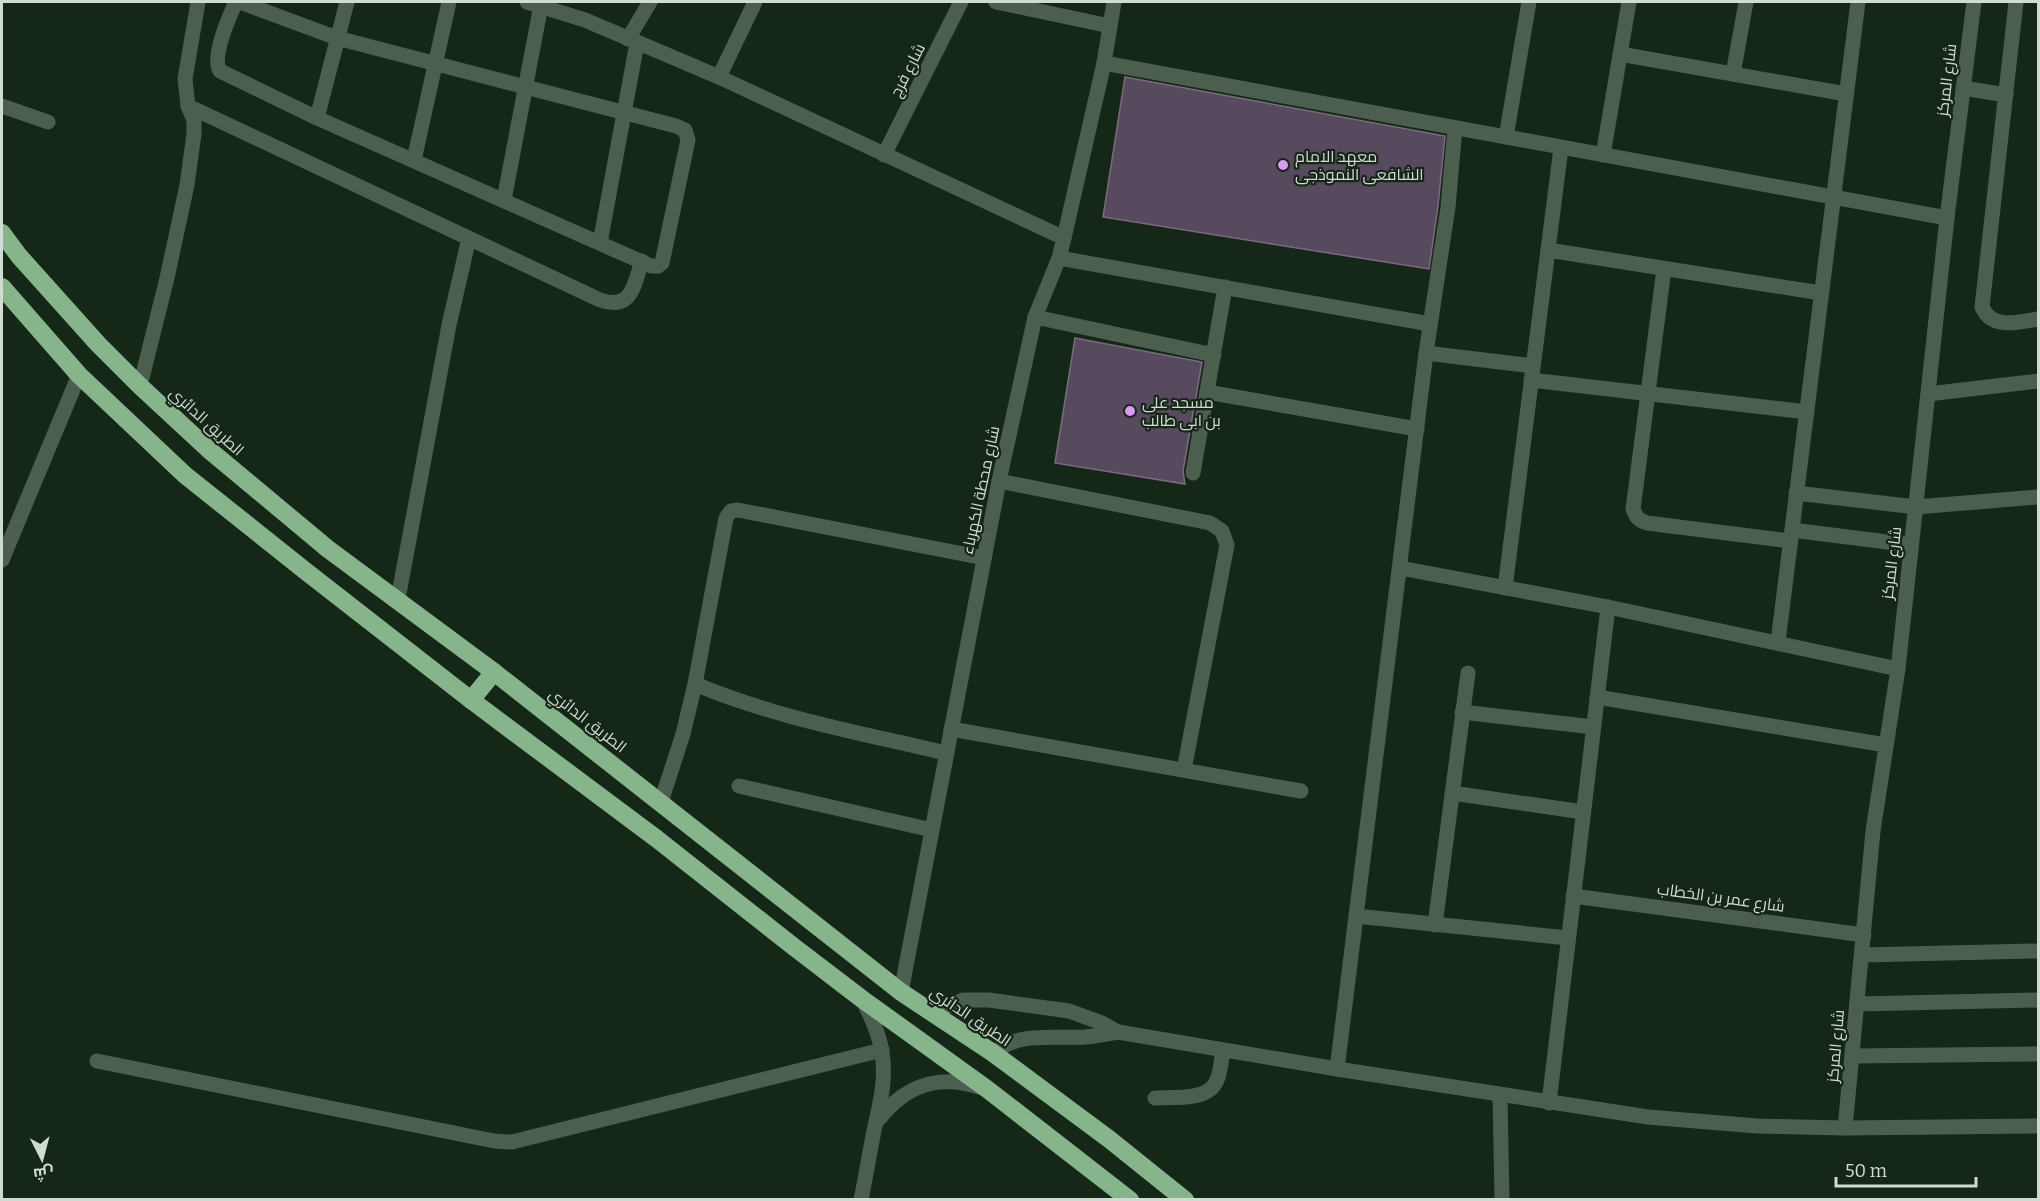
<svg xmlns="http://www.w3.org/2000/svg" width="2040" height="1201" font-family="Bitter,Cairo,serif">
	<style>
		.building { fill: #584a5e; stroke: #7a6b80; stroke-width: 1.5 }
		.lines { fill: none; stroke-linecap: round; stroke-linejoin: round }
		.minor { stroke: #4c5f4f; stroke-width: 15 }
		.highway { stroke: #86b58c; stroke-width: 18 }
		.poi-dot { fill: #db99f5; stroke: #152717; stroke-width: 2 }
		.labels { text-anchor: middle; stroke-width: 4.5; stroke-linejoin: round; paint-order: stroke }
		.street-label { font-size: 16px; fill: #d0dcd1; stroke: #152717 }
		.poi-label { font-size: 16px; fill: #d0dcd1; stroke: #152717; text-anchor: start }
	</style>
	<rect width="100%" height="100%" fill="#152717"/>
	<g class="building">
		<path d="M1125 77 1445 136 1438 206 1429 269 1103 217Z"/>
		<path d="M1075 338 1202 362 1183 471 1185 484 1055 463Z"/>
	</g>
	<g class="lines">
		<g class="minor">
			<path d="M236 2C229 17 211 57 220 71L317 118 347 2"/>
			<path d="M240 2 337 38 676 126 685 130 688 140 662 263 658 266H651L317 118"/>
			<path d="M527 2 585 20 719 77 755 2"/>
			<path d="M996 2 1110 26"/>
			<path d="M2016 2 1982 307C1992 330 2018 322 2038 319"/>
			<path d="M628 39 650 2"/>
			<path d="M1620 54 1846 94"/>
			<path d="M1104 63 1947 218"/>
			<path d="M1733 74 1746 2"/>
			<path d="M719 77 1064 238"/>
			<path d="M1963 88 2006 95"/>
			<path d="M2 106 48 122"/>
			<path d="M188 106 600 300C632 311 634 285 642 261"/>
			<path d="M1506 137 1529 2"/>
			<path d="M884 155 961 2"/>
			<path d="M1603 155 1629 2"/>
			<path d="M414 160 449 2"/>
			<path d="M504 200 541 5"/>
			<path d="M600 243 637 43"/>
			<path d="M1548 250 1821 293"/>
			<path d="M1059 258 1430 324"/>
			<path d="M1664 269 1633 509C1636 517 1638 520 1647 523L1790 541"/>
			<path d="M1035 317 1214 355"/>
			<path d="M1426 353 1533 366"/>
			<path d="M1531 380 1807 412"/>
			<path d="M140 386 167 278 187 185 194 134V120L188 106 185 79 198 2"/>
			<path d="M1207 392 1417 429"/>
			<path d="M1928 394 2038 381"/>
			<path d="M1193 473 1225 287"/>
			<path d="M999 481 1210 523 1222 531 1227 545 1184 770"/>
			<path d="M1796 493 1916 507 2038 497"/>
			<path d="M1792 530 1911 545"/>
			<path d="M2 560 79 375"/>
			<path d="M1400 568 1608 607 1898 669"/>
			<path d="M1505 588 1561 148"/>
			<path d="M398 599 449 325 469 238"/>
			<path d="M1778 642 1858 2"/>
			<path d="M695 684C776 718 861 733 946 753"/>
			<path d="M1597 697 1886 745"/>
			<path d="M1462 712 1593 727"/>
			<path d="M951 729 1301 791"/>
			<path d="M739 786 932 830"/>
			<path d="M1452 793 1583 812"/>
			<path d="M661 802 683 734 695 684 726 518 731 511 738 510 984 558"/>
			<path d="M1573 896 1864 935"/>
			<path d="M1356 916 1568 938"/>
			<path d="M1435 925 1468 673"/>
			<path d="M1862 955 2038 951"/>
			<path d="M901 992 999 481 1035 317 1059 258 1064 238 1104 63 1114 2"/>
			<path d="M1858 1004 2038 1000"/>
			<path d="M931 1013 963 1000H989L1069 1011 1102 1023 1118 1032 1337 1069 1648 1117 1757 1126 1845 1128 2038 1126"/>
			<path d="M993 1053C1020 1031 1052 1039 1085 1037 1096 1036 1107 1034 1118 1032"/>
			<path d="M1853 1056 2038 1054"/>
			<path d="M97 1061 494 1141 512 1142 882 1050"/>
			<path d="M1337 1069 1426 353 1448 207 1455 128"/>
			<path d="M1500 1095 1502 1200"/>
			<path d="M1155 1098C1173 1097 1207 1101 1216 1082 1221 1073 1221 1060 1223 1050"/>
			<path d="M1549 1103 1608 607"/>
			<path d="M879 1119C906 1085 938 1074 979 1087"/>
			<path d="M1845 1128 1873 831 1898 669 1947 218 1974 2"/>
			<path d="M861 1200C866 1175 870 1150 875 1126 881 1099 886 1080 882 1052 879 1033 871 1016 862 999"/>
		</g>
		<g class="highway">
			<path d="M2 233 19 256 98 344 140 386 208 449 328 549 494 672 901 992 993 1053 1109 1139 1185 1200"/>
			<path d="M2 287 79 375 185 475 308 573 471 700 657 839 794 947 862 999 987 1089 1130 1200"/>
			<path d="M471 700 494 672"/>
		</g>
	</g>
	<g class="poi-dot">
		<circle cx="1283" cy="165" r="6"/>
		<circle cx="1130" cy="411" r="6"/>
	</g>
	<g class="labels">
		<g class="street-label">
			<text transform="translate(907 70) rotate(-63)" y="6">شارع فرج</text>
			<text transform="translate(1946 80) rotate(-83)" y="6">شارع المركز</text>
			<text transform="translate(207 421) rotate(42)" y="6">الطريق الدائري</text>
			<text transform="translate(980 490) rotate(-78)" y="6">شارع محطة الكهرباء</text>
			<text transform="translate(1891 563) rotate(-83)" y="6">شارع المركز</text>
			<text transform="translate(588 720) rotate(38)" y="6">الطريق الدائري</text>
			<text transform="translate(1721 897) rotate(8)" y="6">شارع عمر بن الخطاب</text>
			<text transform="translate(971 1016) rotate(34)" y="6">الطريق الدائري</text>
			<text transform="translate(1835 1046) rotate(-85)" y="6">شارع المركز</text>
		</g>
		<g class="poi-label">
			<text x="1295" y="162">معهد الامام<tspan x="1295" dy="18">الشافعى النموذجى</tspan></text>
			<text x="1142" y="408">مسجد على<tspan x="1142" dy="18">بن ابى طالب</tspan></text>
		</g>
	</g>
	<rect width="2040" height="1201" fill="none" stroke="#d0dcd1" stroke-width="6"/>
	<g transform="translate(42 1159) rotate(174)" stroke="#152717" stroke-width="4.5" paint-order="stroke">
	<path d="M0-4.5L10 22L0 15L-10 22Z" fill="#d0dcd1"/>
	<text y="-9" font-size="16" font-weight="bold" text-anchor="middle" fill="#d0dcd1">ش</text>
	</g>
	<path d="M1836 1177v9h140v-9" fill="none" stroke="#d0dcd1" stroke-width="3"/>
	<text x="1845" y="1177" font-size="18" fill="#d0dcd1" stroke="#152717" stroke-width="4.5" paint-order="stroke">50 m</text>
</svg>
